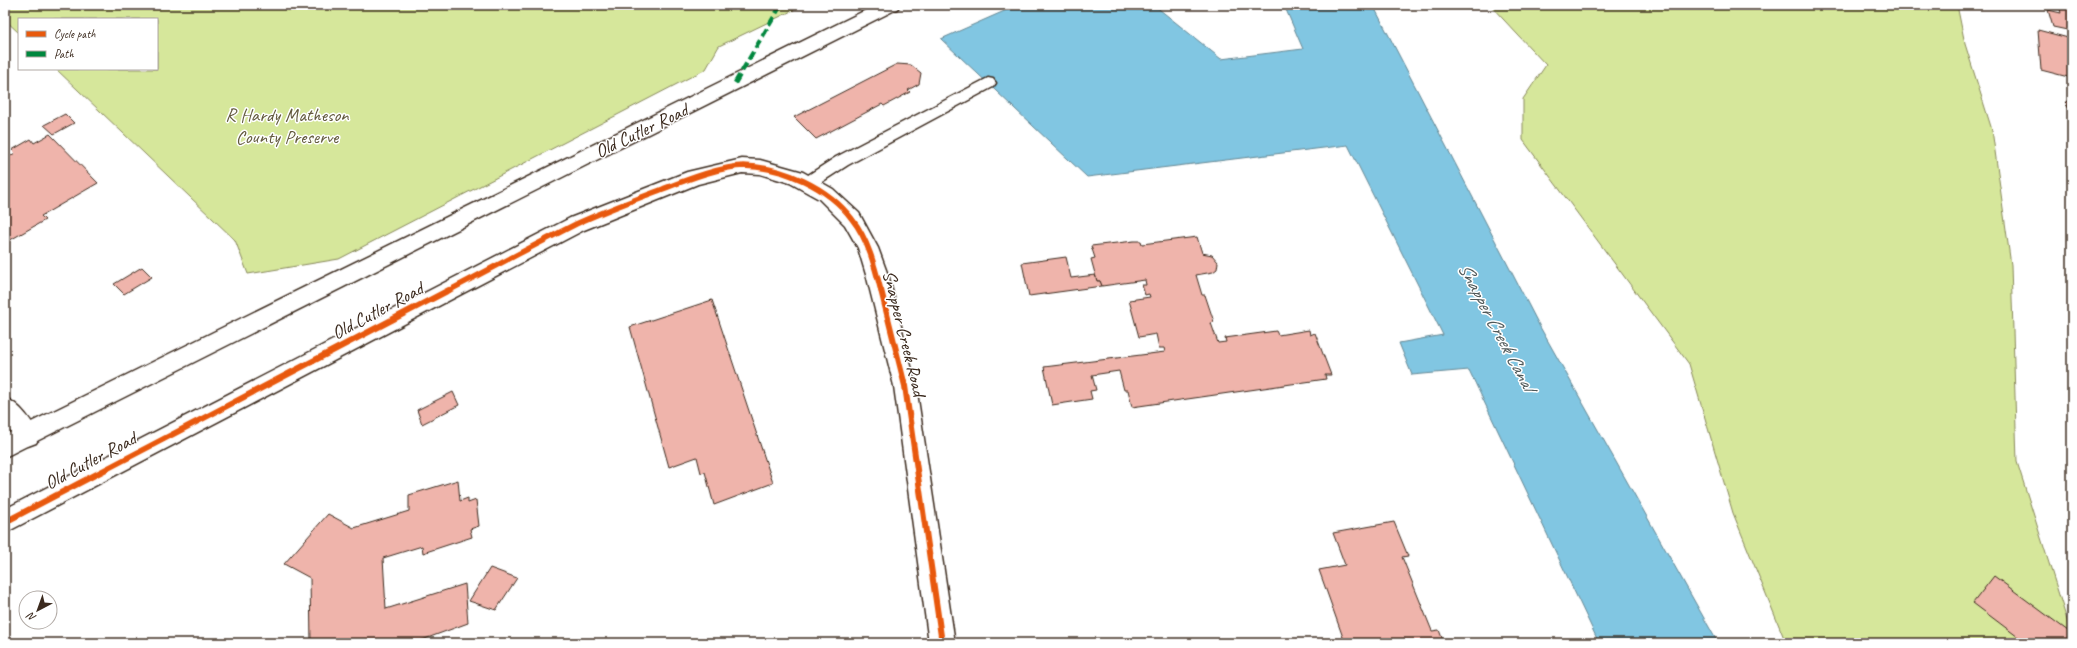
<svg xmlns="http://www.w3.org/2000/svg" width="2077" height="648" font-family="Caveat,sans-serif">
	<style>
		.green { fill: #d6e79b; stroke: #88885c }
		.water { fill: #81c6e2; stroke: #658894 }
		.building { fill: #efb4ab; stroke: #3b2a1e }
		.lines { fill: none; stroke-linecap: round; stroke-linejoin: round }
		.lane-casing { stroke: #3b2a1e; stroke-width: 3 }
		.street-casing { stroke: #3b2a1e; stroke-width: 3 }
		.secondary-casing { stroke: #3b2a1e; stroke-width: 3 }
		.lane { fill: #fff; fill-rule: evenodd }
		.street { fill: #fff; fill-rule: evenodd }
		.secondary { fill: #fff; fill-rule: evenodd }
		.quiet { stroke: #00873e; stroke-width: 4.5; stroke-dasharray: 9 4.5; stroke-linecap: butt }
		.cycleway-far1-casing { stroke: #fff; stroke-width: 8 }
		.cycleway-casing { stroke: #fff; stroke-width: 9 }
		.cycleway-far1 { stroke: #e8590c; stroke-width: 5.5 }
		.cycleway { stroke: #e8590c; stroke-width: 6 }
		.labels { text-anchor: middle; stroke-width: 3; stroke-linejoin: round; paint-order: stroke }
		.park-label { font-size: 19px; fill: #62593d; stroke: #fff }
		.street-label { font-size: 19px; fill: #3b2a1e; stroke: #fff }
		.water-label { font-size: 20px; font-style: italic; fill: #505959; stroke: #fff }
	</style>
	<rect width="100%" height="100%" fill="#fff"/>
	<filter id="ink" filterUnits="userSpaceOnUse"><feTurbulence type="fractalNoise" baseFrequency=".025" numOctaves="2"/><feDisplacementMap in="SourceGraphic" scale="8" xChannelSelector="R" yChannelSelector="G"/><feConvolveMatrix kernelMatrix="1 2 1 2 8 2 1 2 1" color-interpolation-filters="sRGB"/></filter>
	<g filter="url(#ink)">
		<g class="green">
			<path d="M5 5H804L719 46 706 69 339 259 248 274 235 240 56 69H157V19H19V33L5 20Z"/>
			<path d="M1490 5H1957L1965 44 1992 130 2011 265 2017 462 2072 636V643H1786L1733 513 1689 364 1523 140V99L1546 65Z"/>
		</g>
		<path class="water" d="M1018 5H1154L1221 59 1303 49 1284 5H1373L1540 327 1718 643H1599L1469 370 1412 375 1399 343 1443 335 1348 145 1087 177 941 39Z"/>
		<g class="building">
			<path d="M2059 5H2072V31L2053 27 2048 10 2061 13Z"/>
			<path d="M2038 30 2072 39V78L2041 70Z"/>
			<path d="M897 64 911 65 921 73 919 84 908 90 910 92 884 106 882 104 816 139 794 117Z"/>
			<path d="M2066 101 2072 102V121Z"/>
			<path d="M65 114 74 123 54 134 44 125Z"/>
			<path d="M50 134 98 183 41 216 45 220 5 243V159L15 153 12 150 31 139 34 143Z"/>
			<path d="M1197 237 1202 253 1212 255 1218 262 1217 269 1213 272 1196 275 1202 295H1205L1214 322 1211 323 1218 343 1226 342 1225 338 1276 331 1278 335 1309 330 1310 335 1315 333 1331 375H1325L1326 379 1132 407 1128 390H1124L1119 371 1092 375 1096 390 1090 391 1092 399 1052 405 1044 367 1165 352 1164 348H1159L1156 334 1139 337 1129 300 1150 297 1149 294 1145 295 1142 285H1146L1145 280 1102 286 1100 281H1097L1091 259 1095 258 1091 246 1134 241H1141L1142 244Z"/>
			<path d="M1066 257 1071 278 1095 275 1097 281H1100L1102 286 1029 296 1022 263Z"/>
			<path d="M142 267 152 277 124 294 114 284Z"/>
			<path d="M712 300 773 483 714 505 705 472 701 473 697 457 669 467 630 327Z"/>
			<path d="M453 392 459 405 422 424 417 410Z"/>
			<path d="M458 480 460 501 468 498V503L476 500 479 526 470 529 472 537 423 553 422 546 383 558 386 609 465 584 468 623 414 643H311L310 578 284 564 328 514 354 528 409 511V495Z"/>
			<path d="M1394 522 1408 556 1402 557 1432 631 1439 630 1444 643H1345L1319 570 1345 565 1333 533Z"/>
			<path d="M490 568 517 578 496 610 469 601Z"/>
			<path d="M1994 576 2072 634V643H2026L1973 603Z"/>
		</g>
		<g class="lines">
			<defs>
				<path id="lane" d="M988 78 993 79 996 83 993 87 848 165 814 187 808 189 802 187 800 183 802 179 836 157Z"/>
				<g id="street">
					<path d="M742 159 760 160 803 172 833 189 859 213 878 248 889 278 916 386 955 643H929L894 386 867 278 858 248 845 225 819 199 790 183 760 174 742 173 698 184 584 230 5 533V509L570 218 687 172Z"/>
					<path d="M5 398C19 403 33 422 40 436L36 443 28 446 20 443 5 425Z"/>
				</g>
				<path id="secondary" d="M876 5H900L897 9 5 457V435Z"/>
			</defs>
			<use href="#lane" class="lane-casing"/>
			<use href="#street" class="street-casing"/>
			<use href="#secondary" class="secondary-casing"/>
			<use href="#lane" class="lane"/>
			<use href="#street" class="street"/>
			<use href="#secondary" class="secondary"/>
			<path class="quiet" d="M735 83 781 5"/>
			<defs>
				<path id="cycleway-far1" d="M448 291C490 269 533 246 576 224 604 211 634 200 663 189 684 181 722 166 744 166 783 167 828 187 852 219 868 239 875 267 881 291"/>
				<g id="cycleway">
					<path d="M881 290 905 386 942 643"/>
					<path d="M5 522 449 290"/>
				</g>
			</defs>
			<use href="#cycleway-far1" class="cycleway-far1-casing"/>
			<use href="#cycleway" class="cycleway-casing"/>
			<use href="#cycleway-far1" class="cycleway-far1"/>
			<use href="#cycleway" class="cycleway"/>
		</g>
	</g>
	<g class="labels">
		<g class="park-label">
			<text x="287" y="121">R Hardy Matheson<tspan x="287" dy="22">County Preserve</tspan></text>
		</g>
		<g class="street-label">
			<text transform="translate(641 130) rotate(-26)" y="7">Old Cutler Road</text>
			<text transform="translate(377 310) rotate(-28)" y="7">Old Cutler Road</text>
			<text transform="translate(905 333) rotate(76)" y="7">Snapper Creek Road</text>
			<text transform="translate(90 460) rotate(-28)" y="7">Old Cutler Road</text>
		</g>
		<g class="water-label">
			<text transform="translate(1497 326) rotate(62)" y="7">Snapper Creek Canal</text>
		</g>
	</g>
	<rect width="2077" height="648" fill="none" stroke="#fff" stroke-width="20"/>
	<rect x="10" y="10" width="2057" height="628" fill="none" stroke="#3b2a1e" stroke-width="1.5" filter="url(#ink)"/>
	<rect x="18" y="18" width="140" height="52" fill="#ffffff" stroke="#b1aaa5"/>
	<rect x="26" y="31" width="20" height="6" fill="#e8590c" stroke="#b1aaa5"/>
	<text x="54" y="38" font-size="12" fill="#3b2a1e">Cycle path</text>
	<rect x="26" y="51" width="20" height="6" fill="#00873e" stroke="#b1aaa5"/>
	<text x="54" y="58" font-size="12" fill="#3b2a1e">Path</text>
	<g transform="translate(38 610) rotate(221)"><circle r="19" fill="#ffffff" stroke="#b1aaa5"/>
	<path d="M0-3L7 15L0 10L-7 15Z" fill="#3b2a1e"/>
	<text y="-6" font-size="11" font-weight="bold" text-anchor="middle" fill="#3b2a1e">N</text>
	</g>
</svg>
